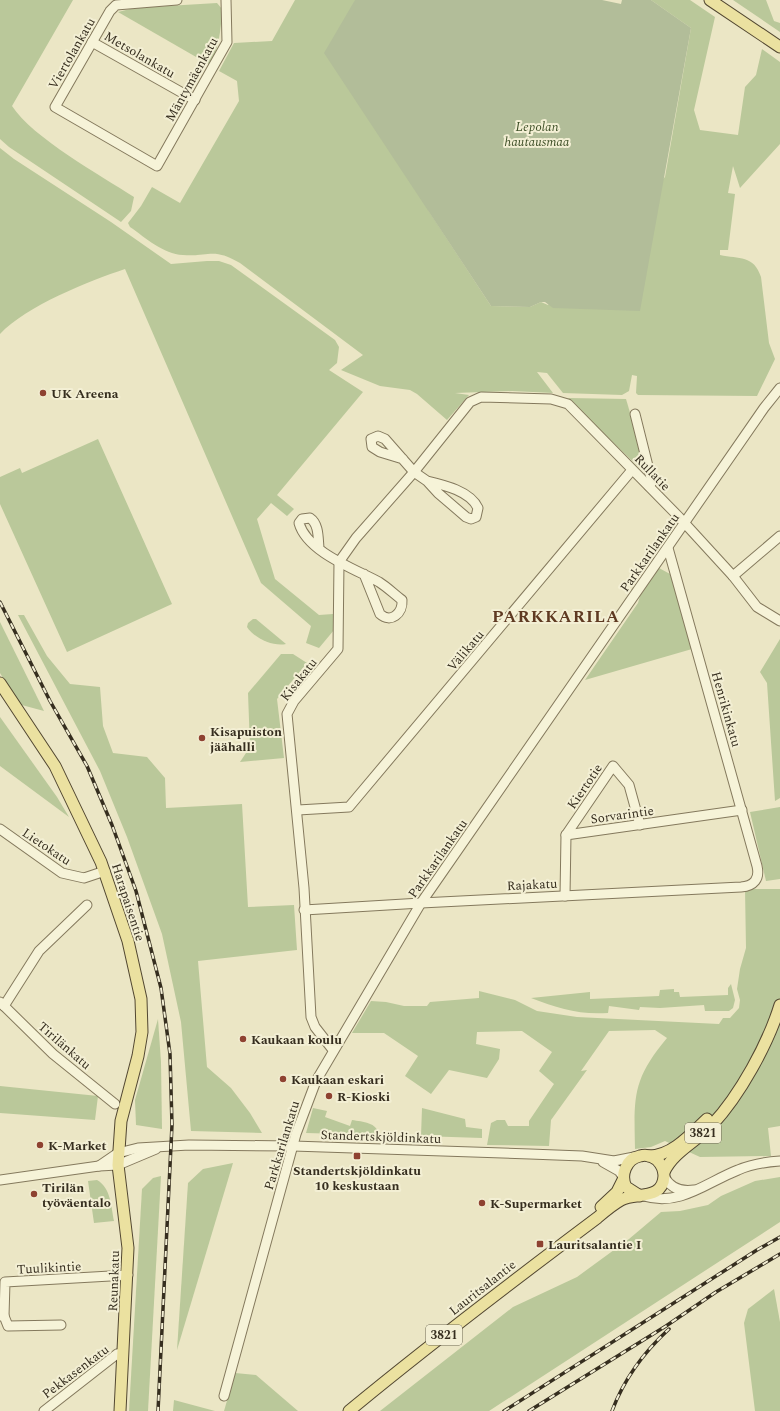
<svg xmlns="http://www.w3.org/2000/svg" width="780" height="1411" font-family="Spectral,serif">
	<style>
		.green { fill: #bac89a }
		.cemetery { fill: #b2bd99 }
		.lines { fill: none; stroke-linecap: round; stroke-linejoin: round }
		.minor-casing { stroke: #84795d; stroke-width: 11 }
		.major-casing { stroke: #524731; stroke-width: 13 }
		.minor { stroke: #f6f3d8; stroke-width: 9 }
		.major { stroke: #ebe1a0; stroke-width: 11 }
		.rail-casing { stroke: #362e1f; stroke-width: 3.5 }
		.rail { stroke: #f3efd4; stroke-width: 2; stroke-dasharray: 6; stroke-linecap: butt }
		.poi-dot { fill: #8e4231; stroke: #f3efd4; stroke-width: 1.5 }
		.labels { text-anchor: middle; stroke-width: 4; stroke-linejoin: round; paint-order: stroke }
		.shield { fill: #f3efd4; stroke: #6f6855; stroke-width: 1 }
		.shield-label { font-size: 12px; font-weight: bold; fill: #362e1f }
		.street-label { font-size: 13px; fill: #362e1f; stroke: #f3efd4 }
		.park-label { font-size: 13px; font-style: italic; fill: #3f5028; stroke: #f3efd4 }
		.poi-label { font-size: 13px; font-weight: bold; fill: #362e1f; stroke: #f3efd4; text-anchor: start }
		.district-label { font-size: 17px; font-weight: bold; letter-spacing: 1px; fill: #5f3a22; stroke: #f3efd4 }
	</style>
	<rect width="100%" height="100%" fill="#ebe6c5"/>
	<g class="green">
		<path d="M0 0H73L12 106C33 138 100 175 134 197L131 211 121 222 9 147 0 139Z"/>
		<path d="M295 0H427L428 210 491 306 530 307 541 302 548 305 665 177 691 28 651 0H690L715 17 694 110 700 130 738 135 745 87 756 75 762 49 780 62V144L740 188 733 166 728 193 735 194 728 250H720V255C739 259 754 255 761 277L769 343 775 359 757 396 638 395 636 393 637 376 632 375 629 391 622 395 563 393 547 373 537 372 553 393 512 391 455 393 469 395 447 420 417 394 410 390 380 386 341 370 363 355 240 263C212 247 210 257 183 255 163 254 146 238 130 227L128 223 141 206 152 187 180 203 239 101 237 81 219 71 234 43 272 41Z"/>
		<path d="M733 0H766L774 21 780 23V32Z"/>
		<path d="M217 3 222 9C221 30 219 47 210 65L118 12 134 8Z"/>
		<path d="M0 148 14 159 111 222 171 264 207 261H219L231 265 335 340 339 347 337 363 329 370 363 392 277 495 294 509 287 516 271 503 257 519 275 579 319 615 333 614 334 630 319 648 306 643 311 626 261 583 125 269C89 281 26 306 0 334Z"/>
		<path d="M568 398 626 399 649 477 574 405Z"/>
		<path d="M98 439 172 604 67 652 0 504V477L20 468 22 473Z"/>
		<path d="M659 568 670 574 692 649 585 680 638 603 640 596Z"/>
		<path d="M18 615H24L47 656 70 684 100 687 103 726 113 753 147 757 165 778 166 808 242 804 248 907 294 905 297 950 198 961 207 1067 231 1088 250 1113 262 1133 191 1131 181 1022 162 934 127 837 100 771Z"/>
		<path d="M253 619H256L286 644C273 647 254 638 247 627L248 623Z"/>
		<path d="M0 622 44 711 18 704 0 673Z"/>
		<path d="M780 639V798L775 801 767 683 760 672Z"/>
		<path d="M281 654H293L307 663 277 699 284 758 240 762 250 747 248 693Z"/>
		<path d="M0 717 57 797 69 817 0 766Z"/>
		<path d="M780 807V879L766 881 750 812Z"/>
		<path d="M745 889H780V1126L768 1128 771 1156 700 1157 665 1141 651 1147 635 1149C634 1097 632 1080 667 1038L655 1030 609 1031 581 1071 587 1070 551 1120 549 1146 487 1145 491 1123 497 1120H505L508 1126H529V1121L554 1084 539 1071 552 1052 522 1031 477 1032 476 1044 500 1049 499 1059 487 1078 449 1070 431 1094 405 1076 418 1056 384 1033H352L371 1001 386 1002 404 1006H427L430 1002 479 998V991L515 1000 537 1011 577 1017 719 1024 723 1018H730L739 1008 740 1000 737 989 740 969 746 948Z"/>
		<path d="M731 984 735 1000 733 1008 729 1011H705L704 1005 660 1008 640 1007 639 1010 609 1006 608 1013C578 1015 558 1008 531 998L590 992V999L659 996 660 990 674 989V992H679L680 997 728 995V988Z"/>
		<path d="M158 1019 161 1062 162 1129 136 1125 135 1100Z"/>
		<path d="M0 1086 98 1096 95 1120 0 1113Z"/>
		<path d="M313 1108 327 1111 325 1117 350 1126 352 1120C363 1122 377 1122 379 1135L306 1133Z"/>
		<path d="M422 1108 465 1119 466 1127 482 1129V1138L421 1136Z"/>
		<path d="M233 1163 177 1350 188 1183 203 1169Z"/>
		<path d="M161 1176 148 1411H129L142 1189 153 1178Z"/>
		<path d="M780 1177V1222L489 1411H380L513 1307 577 1277 629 1239 661 1212 680 1211 708 1205 721 1196 755 1181Z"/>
		<path d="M97 1180C111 1188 111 1206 114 1221L94 1223 88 1181Z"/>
		<path d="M774 1289 780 1322V1411H755L744 1323 748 1309Z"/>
		<path d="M235 1373 256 1375 298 1411H224Z"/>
		<path d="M174 1400 215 1411H173Z"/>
	</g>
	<path class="cemetery" d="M355 0H602L621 4 622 0H651L691 28 640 311 553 308 545 302H541L530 307 491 306 324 53Z"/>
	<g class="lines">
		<defs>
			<g id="minor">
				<path d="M177 0 116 5 110 11 55 107 157 166 227 42 226 0"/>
				<path d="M92 42 195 100"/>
				<path d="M635 414 652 482 649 486"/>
				<path d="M403 459 380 452 372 447 371 439 378 436 385 439 414 472 427 481 438 493 466 517 471 519 476 517 478 508C470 491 444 485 427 481"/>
				<path d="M319 548C318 538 319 524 310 518L302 519 299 523C307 552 355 569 379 582 387 587 394 594 402 600 403 613 391 624 380 614L364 574"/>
				<path d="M733 576 780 536"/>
				<path d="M298 810 349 807 632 470"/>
				<path d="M0 829 62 873 84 878 105 871"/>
				<path d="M566 835 613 766 629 785 640 825"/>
				<path d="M565 896 566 835 742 810"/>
				<path d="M304 910 421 903 741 887C754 886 760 879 757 866L668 548"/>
				<path d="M0 1002 53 1054 115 1104"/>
				<path d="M4 1006 39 951 87 905"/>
				<path d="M333 1050 315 1027 311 1017 304 888 287 714 294 701 338 649 339 562 356 538 414 472 470 402 481 397 551 399 568 404 679 517 733 576 757 607 780 621"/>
				<path d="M603 1162 619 1171 624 1178"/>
				<path d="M99 1166 118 1153 138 1148 189 1145 293 1146 530 1154 582 1156 614 1161 634 1157"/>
				<path d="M664 1176C670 1188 681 1192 694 1190"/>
				<path d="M0 1180 99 1166 118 1165 156 1149"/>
				<path d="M644 1196C680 1207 707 1182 738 1170 752 1164 765 1162 780 1161"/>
				<path d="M0 1316H4L8 1326 61 1325"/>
				<path d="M4 1316 5 1282 128 1275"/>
				<path d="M224 1396 296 1134 316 1081 421 903 764 408 780 388"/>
				<path d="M44 1411 117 1354 123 1353"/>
			</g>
			<g id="major">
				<path d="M710 0 780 47"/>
				<path d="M0 683 55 766 101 862 128 941 141 999 142 1032 138 1056 121 1121 118 1165 128 1248 120 1411"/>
				<path d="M649 1156C672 1156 691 1134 707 1119"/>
				<path d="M664 1172C673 1152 697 1141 712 1125 740 1095 768 1044 780 1005"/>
				<path d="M601 1207 617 1192 623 1180"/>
				<path d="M349 1411C430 1344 513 1281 597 1218 604 1212 612 1205 621 1200 635 1192 663 1201 664 1176 664 1170 661 1164 657 1160 652 1156 646 1154 640 1156 626 1159 620 1175 626 1187L640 1196"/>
			</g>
		</defs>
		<use href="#minor" class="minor-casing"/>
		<use href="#major" class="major-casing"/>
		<use href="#minor" class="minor"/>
		<use href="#major" class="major"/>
		<defs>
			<g id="rail">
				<path d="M0 602 50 701 87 766 112 825 136 891 161 988 170 1054 172 1125 158 1411"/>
				<path d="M504 1411 757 1250 780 1237"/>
				<path d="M529 1411 666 1326 716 1292 780 1254"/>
				<path d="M612 1411C624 1379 644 1352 669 1329"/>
			</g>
		</defs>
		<use href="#rail" class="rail-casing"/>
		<use href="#rail" class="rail"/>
	</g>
	<g class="poi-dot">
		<circle cx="43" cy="393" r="4"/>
		<circle cx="202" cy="738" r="4"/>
		<circle cx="243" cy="1039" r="4"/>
		<circle cx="283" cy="1079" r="4"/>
		<circle cx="329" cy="1096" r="4"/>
		<circle cx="40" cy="1145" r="4"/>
		<rect x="353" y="1152" width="8" height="8" rx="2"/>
		<circle cx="34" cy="1194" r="4"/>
		<circle cx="482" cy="1203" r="4"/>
		<rect x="536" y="1240" width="8" height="8" rx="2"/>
	</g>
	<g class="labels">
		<g class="shield">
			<rect x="685" y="1123" width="36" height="20" rx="3"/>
			<rect x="426" y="1325" width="36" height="20" rx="3"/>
		</g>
		<g class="shield-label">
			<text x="703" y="1137">3821</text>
			<text x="444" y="1339">3821</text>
		</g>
		<g class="street-label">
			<text transform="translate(71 53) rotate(-60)" y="5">Viertolankatu</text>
			<text transform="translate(140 54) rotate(30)" y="5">Metsolankatu</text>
			<text transform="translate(191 79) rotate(-61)" y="5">Mäntymäenkatu</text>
			<text transform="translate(653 472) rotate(46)" y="5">Rullatie</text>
			<text transform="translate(649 552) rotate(-55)" y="5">Parkkarilankatu</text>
			<text transform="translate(465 650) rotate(-50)" y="5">Välikatu</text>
			<text transform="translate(298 679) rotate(-52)" y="5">Kisakatu</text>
			<text transform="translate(727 709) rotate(74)" y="5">Henrikinkatu</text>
			<text transform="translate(584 786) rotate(-56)" y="5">Kiertotie</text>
			<text transform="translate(622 814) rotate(-8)" y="5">Sorvarintie</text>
			<text transform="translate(47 846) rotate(34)" y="5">Lietokatu</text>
			<text transform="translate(437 858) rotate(-55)" y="5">Parkkarilankatu</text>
			<text transform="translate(532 884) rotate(-3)" y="5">Rajakatu</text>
			<text transform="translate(129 902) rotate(72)" y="5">Harapaisentie</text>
			<text transform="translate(65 1045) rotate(41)" y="5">Tirilänkatu</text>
			<text transform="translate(381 1136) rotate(2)" y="5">Standertskjöldinkatu</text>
			<text transform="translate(281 1145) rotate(-73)" y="5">Parkkarilankatu</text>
			<text transform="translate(49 1267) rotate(-3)" y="5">Tuulikintie</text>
			<text transform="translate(113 1281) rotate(-88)" y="5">Reunakatu</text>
			<text transform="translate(482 1287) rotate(-38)" y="5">Lauritsalantie</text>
			<text transform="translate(75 1371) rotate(-37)" y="5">Pekkasenkatu</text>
		</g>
		<g class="park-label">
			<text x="537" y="131">Lepolan<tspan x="537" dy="15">hautausmaa</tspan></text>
		</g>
		<g class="poi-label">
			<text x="51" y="398">UK Areena</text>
			<text x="210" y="736">Kisapuiston<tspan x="210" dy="15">jäähalli</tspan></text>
			<text x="251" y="1044">Kaukaan koulu</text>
			<text x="291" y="1084">Kaukaan eskari</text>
			<text x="337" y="1101">R-Kioski</text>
			<text x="48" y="1150">K-Market</text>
			<text x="357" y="1175" text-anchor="middle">Standertskjöldinkatu<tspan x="357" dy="15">10 keskustaan</tspan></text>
			<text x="42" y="1192">Tirilän<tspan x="42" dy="15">työväentalo</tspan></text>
			<text x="490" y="1208">K-Supermarket</text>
			<text x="548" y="1249">Lauritsalantie I</text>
		</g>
		<g class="district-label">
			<text x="556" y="622">PARKKARILA</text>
		</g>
	</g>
</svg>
